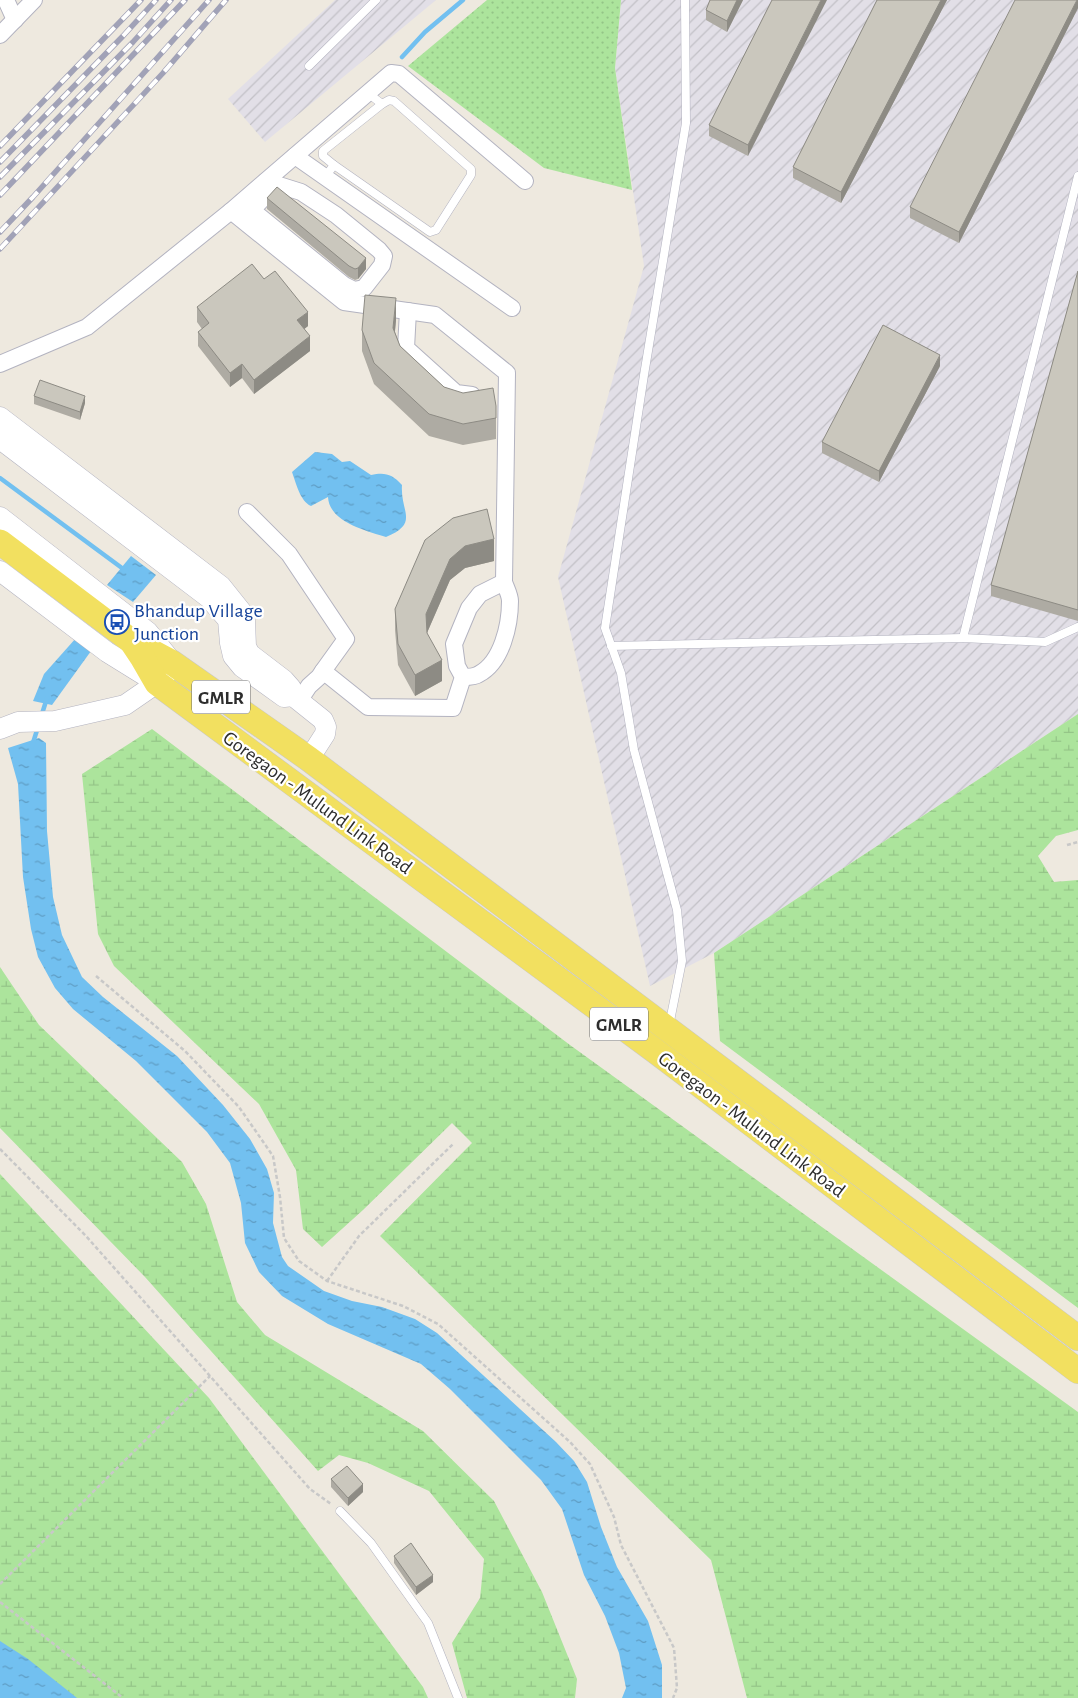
<svg xmlns="http://www.w3.org/2000/svg" width="1078" height="1698" font-family="'Alegreya Sans',sans-serif">
	<style>
		.industrial { fill: url(#industrial-furrows) }
		.wetland { fill: url(#wetland-marsh) }
		.park { fill: url(#park-dots) }
		.water { fill: url(#water-ripples) }
		.lines { fill: none; stroke-linecap: round; stroke-linejoin: round }
		.stream { stroke: #72c0f0; stroke-width: 4.5 }
		.service-casing { stroke: #b3b3c0; stroke-width: 9 }
		.minor-casing { stroke: #b3b3c0; stroke-width: 18 }
		.tertiary-casing { stroke: #b3b3c0; stroke-width: 21 }
		.primary-casing { stroke: #c8c8c8; stroke-width: 26 }
		.path { stroke: #c8c8c8; stroke-width: 2.5; stroke-dasharray: 4 2.5; stroke-linecap: butt }
		.service { stroke: #fff; stroke-width: 8 }
		.minor { stroke: #fff; stroke-width: 16 }
		.tertiary { stroke: #fff; stroke-width: 20 }
		.primary { stroke: #f2e060; stroke-width: 25 }
		.rail-casing { stroke: #a1a2b7; stroke-width: 5.5 }
		.rail { stroke: #fff; stroke-width: 4; stroke-dasharray: 11; stroke-linecap: butt }
		.wall { fill: #aeaba3 }
		.shaded-wall { fill: #8d8b84 }
		.building { fill: #cac7bd; stroke: #8d8b84 }
		.labels { text-anchor: middle; stroke-width: 4.5; stroke-linejoin: round; paint-order: stroke }
		.shield { fill: #fff; stroke: #6c6c6c; stroke-width: 1 }
		.shield-label { font-size: 19px; font-weight: bold; fill: #2d2d2d }
		.transit-label { font-size: 20px; fill: #164399; stroke: #fff; text-anchor: start }
		.street-label { font-size: 20px; fill: #2d2d2d; stroke: #fff }
	</style>
	<defs>
		<pattern id="industrial-furrows" width="10" height="10" patternUnits="userSpaceOnUse" patternTransform="scale(1.25)"><rect width="10" height="10" fill="#e2dfe7"/><path d="M-1 1l2-2M0 10L10 0M9 11l2-2" fill="none" stroke="#c2c0c6"/></pattern>
		<pattern id="wetland-marsh" width="20" height="14" patternUnits="userSpaceOnUse" patternTransform="scale(1.25)"><rect width="20" height="14" fill="#ace49c"/><path d="M1 5h8M5 5V1M11 12h8M15 12V8" fill="none" stroke="#94c487"/></pattern>
		<pattern id="park-dots" width="8" height="8" patternUnits="userSpaceOnUse" patternTransform="scale(1.25)"><rect width="8" height="8" fill="#ace49c"/><path d="M2 2h.1M6 6h.1" fill="none" stroke="#94c487" stroke-width="1.8" stroke-linecap="round"/></pattern>
		<pattern id="water-ripples" width="26" height="14" patternUnits="userSpaceOnUse" patternTransform="scale(1.25)"><rect width="26" height="14" fill="#72c0f0"/><path d="M2 4q2-2 4 0t4 0M15 11q2-2 4 0t4 0" fill="none" stroke="#5e9cc3"/></pattern>
	</defs>
	<rect width="100%" height="100%" fill="#eee9df"/>
	<g class="industrial">
		<path d="M335 0H436L265 142 228 99Z"/>
		<path d="M621 0H1078V714L714 953 650 986 558 577 644 266 615 68Z"/>
	</g>
	<g class="wetland">
		<path d="M1078 714V830L1056 836 1038 856 1054 882 1078 880V1308L720 1041 714 953Z"/>
		<path d="M152 729 570 1045 1078 1412V1698H747L711 1560 380 1236 472 1143 452 1123 363 1210 322 1247 303 1229 296 1170 259 1104 114 966 98 934 82 774Z"/>
		<path d="M0 967 39 1025 182 1162 206 1204 237 1302 265 1335 423 1431 494 1501 542 1592 577 1679 575 1698H467L452 1643 480 1598 484 1559 429 1491 368 1463 339 1455 318 1471 145 1277 0 1128Z"/>
		<path d="M0 1174 209 1398 423 1687 428 1698H0Z"/>
	</g>
	<path class="park" d="M487 0H621L615 68 632 190 544 168 408 66Z"/>
	<g class="water">
		<path d="M315 452 332 454 342 462 350 461 371 475C385 472 392 474 402 485 400 512 420 523 386 537 367 531 329 522 328 497L311 506C300 501 296 483 292 472Z"/>
		<path d="M131 556 156 575 133 602 107 585Z"/>
		<path d="M84 629 99 640 52 705 33 701 44 674Z"/>
		<path d="M39 738 46 743 47 831 53 897 62 935 82 977 103 997 177 1056 223 1105 250 1139 267 1169 274 1193 273 1223 282 1257 288 1266 324 1291 352 1301 382 1307 415 1319 437 1333 556 1442 574 1461 587 1482 601 1527 617 1567 648 1621 662 1665V1698H622L626 1688 619 1653 605 1616 584 1575 562 1509 541 1480 450 1389 421 1364 328 1324 282 1296 259 1272 245 1243 241 1203 230 1163 207 1132 136 1061 73 1009 55 988 38 957 31 929 23 877 18 784 8 748Z"/>
		<path d="M0 1641 28 1659 77 1698H0Z"/>
	</g>
	<g class="lines">
		<g class="stream">
			<path d="M402 57 425 32 463 0"/>
			<path d="M0 478 126 571"/>
			<path d="M41 717 47 698"/>
			<path d="M32 746 38 727"/>
		</g>
		<defs>
			<g id="service">
				<path d="M309 66 376 0"/>
				<path d="M334 165 323 156V151L382 104"/>
				<path d="M325 177 334 165 430 232 436 230 471 175V169L394 101 389 100 382 104 369 94"/>
				<path d="M963 638 1078 176"/>
				<path d="M611 646 963 638 1045 642 1078 627"/>
				<path d="M669 1026 682 961 677 910 634 750 621 673 605 628 644 375 686 123 685 0"/>
				<path d="M340 1511 371 1543 428 1623 458 1698"/>
			</g>
			<g id="minor">
				<path d="M6 0 15 20"/>
				<path d="M0 35 34 0"/>
				<path d="M295 156 512 308"/>
				<path d="M242 202 344 285 354 290 364 288 382 265 384 256 379 250 336 215 301 192 266 181"/>
				<path d="M252 210 277 184"/>
				<path d="M231 211 344 302 435 315 507 373 504 582C506 588 510 595 510 601 510 625 502 662 479 674 475 677 468 677 463 677"/>
				<path d="M408 311 406 348 456 393 472 395"/>
				<path d="M0 364 87 327 231 211 391 73 399 74 525 181"/>
				<path d="M247 512 289 554 346 639 323 671"/>
				<path d="M299 701 309 686 319 677 323 671 368 707 453 708 463 677 457 666 454 644 469 608 480 594 504 582"/>
			</g>
			<g id="tertiary">
				<path d="M0 417 221 586 241 611 245 621 246 647 250 654 284 680 291 688 293 696 323 720 326 727 325 734 309 759"/>
				<path d="M0 439 209 598 228 620 230 643 233 656 242 667 284 697 293 696"/>
				<path d="M0 517 148 632 169 658"/>
				<path d="M0 571 107 652 157 683"/>
				<path d="M0 729 18 722 55 721 125 705 157 683 167 673"/>
			</g>
			<g id="primary">
				<path d="M0 542 130 640 171 662 309 759 1078 1338"/>
				<path d="M132 642 142 657 157 683 654 1050 1078 1371"/>
			</g>
		</defs>
		<use href="#service" class="service-casing"/>
		<use href="#minor" class="minor-casing"/>
		<use href="#tertiary" class="tertiary-casing"/>
		<use href="#primary" class="primary-casing"/>
		<g class="path">
			<path d="M1067 845 1078 842"/>
			<path d="M96 976 185 1051 239 1107 273 1156 280 1197 284 1238 299 1261 327 1281 403 1306 438 1324 570 1442 590 1464 614 1517 621 1545 674 1648 677 1688 673 1698"/>
			<path d="M0 1149 86 1236 310 1489 331 1504"/>
			<path d="M327 1281 359 1236 453 1144"/>
			<path d="M0 1584 210 1376"/>
			<path d="M0 1602 123 1698"/>
		</g>
		<use href="#service" class="service"/>
		<use href="#minor" class="minor"/>
		<use href="#tertiary" class="tertiary"/>
		<use href="#primary" class="primary"/>
		<defs>
			<g id="rail">
				<path d="M0 146 141 0"/>
				<path d="M0 162 123 36 156 0"/>
				<path d="M0 177 133 42 171 0"/>
				<path d="M0 195 185 0"/>
				<path d="M0 232 33 197 209 0"/>
				<path d="M0 249 163 73 226 0"/>
			</g>
		</defs>
		<use href="#rail" class="rail-casing"/>
		<use href="#rail" class="rail"/>
	</g>
	<g class="wall">
		<path d="M710 0H743L727 32 706 20V10Z"/>
		<path d="M772 0 748 156 709 136V125Z"/>
		<path d="M877 0H947L841 203 793 178V167Z"/>
		<path d="M1078 0V8L959 243 910 218V207Z"/>
		<path d="M267 198 366 269 358 279 355 280 349 277 267 209Z"/>
		<path d="M1078 271V621L991 596V585Z"/>
		<path d="M264 279 308 326 304 329 310 351 254 394 242 378 230 387 198 346V332L202 329 197 322V307Z"/>
		<path d="M396 320 395 332 400 346 444 387 496 406V439L463 445 429 436 374 384 362 351V330Z"/>
		<path d="M940 366 879 482 822 453V442Z"/>
		<path d="M34 396 85 403 80 420 34 404Z"/>
		<path d="M487 509 494 561 465 568 450 580 427 633 442 681 415 696 398 665 395 630V609Z"/>
		<path d="M331 1479 363 1492 348 1506 331 1487Z"/>
		<path d="M394 1556 433 1582 416 1595 394 1563Z"/>
	</g>
	<g class="shaded-wall">
		<path d="M737 0H743L727 32V21Z"/>
		<path d="M821 0H827L748 156V145Z"/>
		<path d="M941 0H947L841 203V192Z"/>
		<path d="M1077 0H1078V8L959 243V232Z"/>
		<path d="M366 258V269L358 279V268Z"/>
		<path d="M396 298V320L393 349V328Z"/>
		<path d="M308 312V326L297 335V320Z"/>
		<path d="M310 336V351L254 394V380Z"/>
		<path d="M940 355V366L879 482V471Z"/>
		<path d="M242 364V378L230 387V373Z"/>
		<path d="M85 396V403L80 420V412Z"/>
		<path d="M494 539V561L465 568 450 580 426 635V614L450 559 465 546Z"/>
		<path d="M442 660V681L415 696V675Z"/>
		<path d="M363 1484V1492L348 1506V1498Z"/>
		<path d="M433 1575V1582L416 1595V1587Z"/>
	</g>
	<g class="building">
		<path d="M710 0H737L727 21 706 10Z"/>
		<path d="M772 0H821L748 145 709 125Z"/>
		<path d="M877 0H941L841 192 793 167Z"/>
		<path d="M1015 0H1077L959 232 910 207Z"/>
		<path d="M277 187 366 258 358 268 355 269 349 266 267 198Z"/>
		<path d="M252 264 264 279 275 271 308 312 297 320 310 336 254 380 242 364 230 373 198 332 209 323 197 307Z"/>
		<path d="M1078 271V610L991 585Z"/>
		<path d="M365 295 396 298 393 328 400 346 444 387 463 393 493 388 496 406V418L463 424 429 414 374 363 362 330Z"/>
		<path d="M883 325 940 355 879 471 822 442Z"/>
		<path d="M40 380 85 396 80 412 34 396Z"/>
		<path d="M487 509 494 539 465 546 450 559 426 614 427 633 442 660 415 675 398 644 395 609 425 540 453 518Z"/>
		<path d="M347 1466 363 1484 348 1498 331 1479Z"/>
		<path d="M411 1543 433 1575 416 1587 394 1556Z"/>
	</g>
	<defs>
		<symbol id="bus-ring" viewBox="-11 -11 22 22"><circle r="9.5" fill="#fff" stroke="#1a4fb4" stroke-width="1.5"/><path d="M-5-6H5V4H4V6H2V4H-2V6H-4V4H-5ZM-3.5-4V0h7V-4ZM-3.5 1.2v1.5H-2V1.2ZM2 1.2v1.5H3.5V1.2Z" fill="#1a4fb4"/></symbol>
	</defs>
	<g fill-rule="evenodd">
		<use href="#bus-ring" x="103" y="608" width="28" height="28"/>
	</g>
	<g class="labels">
		<g class="shield">
			<rect x="192" y="680.5" width="58" height="33" rx="4"/>
			<rect x="590" y="1007.5" width="58" height="33" rx="4"/>
		</g>
		<g class="shield-label">
			<text x="221" y="704">GMLR</text>
			<text x="619" y="1031">GMLR</text>
		</g>
		<g class="transit-label">
			<text x="134" y="617">Bhandup Village<tspan x="134" dy="23">Junction</tspan></text>
		</g>
		<g class="street-label">
			<text transform="translate(318 802) rotate(36)" y="7">Goregaon - Mulund Link Road</text>
			<text transform="translate(752 1124) rotate(37)" y="7">Goregaon - Mulund Link Road</text>
		</g>
	</g>
</svg>
